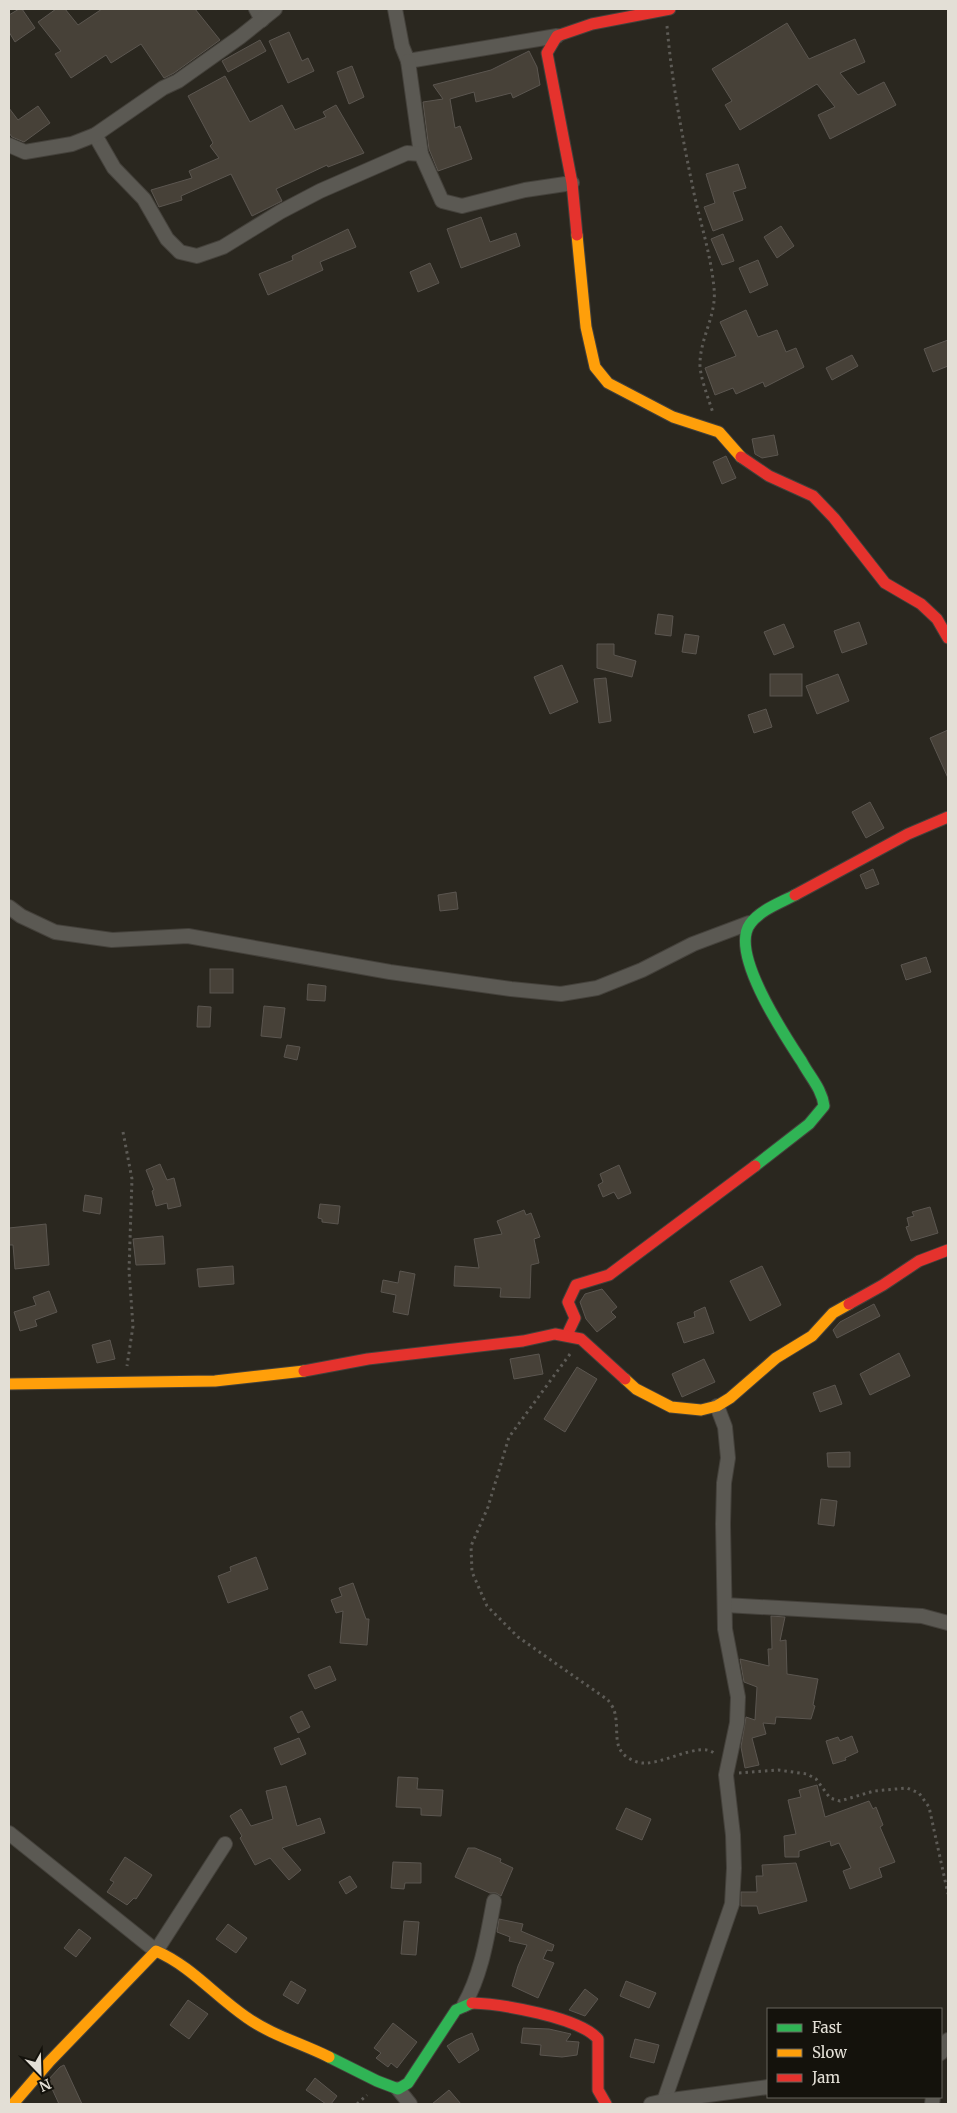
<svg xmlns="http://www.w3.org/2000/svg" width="957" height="2113" font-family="Merriweather,serif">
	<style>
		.building { fill: #474138; stroke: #5b5650 }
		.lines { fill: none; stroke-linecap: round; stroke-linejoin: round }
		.street-casing { stroke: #44413b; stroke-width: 16 }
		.fast-casing { stroke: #44413b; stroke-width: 13 }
		.slow-casing { stroke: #44413b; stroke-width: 13 }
		.jam-casing { stroke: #44413b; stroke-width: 13 }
		.path { stroke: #5d5b56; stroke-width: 3; stroke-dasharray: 2.5 4; stroke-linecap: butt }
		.street { stroke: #5b5953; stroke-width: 14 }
		.fast { stroke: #30b455; stroke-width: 11 }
		.slow { stroke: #ff9f0a; stroke-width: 11 }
		.jam { stroke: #e5322d; stroke-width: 11 }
	</style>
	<rect width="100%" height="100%" fill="#2a271f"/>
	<g class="building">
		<path d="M19 9H22L35 28 15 42 9 32V15Z"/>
		<path d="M56 9H65L78 25 102 9H195L220 40 174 73 164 78 141 44 111 63 106 55 71 78 55 54 61 51 38 22Z"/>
		<path d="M787 23 809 59 855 39 865 62 840 73 858 95 884 82 896 105 830 139 818 115 835 107 817 84 740 130 725 105 732 101 712 69Z"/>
		<path d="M289 32 302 61 308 58 314 71 288 83 269 41Z"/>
		<path d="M260 40 266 51 228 72 222 61Z"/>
		<path d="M529 51 537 67 540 85 513 98 511 93 476 102 474 92 450 99 455 128 460 126 472 159 438 171 429 149 423 102 443 99 433 85 491 70Z"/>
		<path d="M352 66 364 97 349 104 337 72Z"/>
		<path d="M225 76 250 122 282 105 295 130 326 117 323 112 336 105 364 153 328 167 327 165 276 189 282 201 252 216 231 174 181 196 182 200 159 207 151 190 192 178 189 171 219 158 210 146 213 143 188 96Z"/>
		<path d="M38 106 50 123 24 142 12 137 9 133V108L18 120Z"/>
		<path d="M738 164 746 188 733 192 743 220 713 231 704 207 715 203 706 174Z"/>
		<path d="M481 217 490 242 516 233 520 246 461 268 447 229Z"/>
		<path d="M781 226 794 246 777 258 764 237Z"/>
		<path d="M348 229 356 247 320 262 323 270 268 295 259 274 293 260 292 256Z"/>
		<path d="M723 234 734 261 722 265 711 239Z"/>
		<path d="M758 260 768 285 750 293 739 268Z"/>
		<path d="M430 263 439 283 418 292 410 272Z"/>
		<path d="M746 310 758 337 777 330 786 352 796 348 804 367 765 387 763 382 736 394 733 388 715 395 705 368 736 356 720 322Z"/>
		<path d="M948 340V366L933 372 924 349Z"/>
		<path d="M852 355 858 366 832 380 826 368Z"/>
		<path d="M774 435 778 455 762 458 755 454 752 439Z"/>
		<path d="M726 456 736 478 722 484 713 462Z"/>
		<path d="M658 614 673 616 671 636 655 634Z"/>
		<path d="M859 622 867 644 842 653 834 631Z"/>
		<path d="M784 624 794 647 774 655 764 632Z"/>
		<path d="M685 634 699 636 696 654 682 652Z"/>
		<path d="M597 644H614V655L636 661 632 677 597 668Z"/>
		<path d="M562 665 578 702 550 714 534 677Z"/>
		<rect x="770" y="674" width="32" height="22"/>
		<path d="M838 674 849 701 817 714 806 686Z"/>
		<path d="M606 678 611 721 599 723 594 679Z"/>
		<path d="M766 709 772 727 754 733 748 715Z"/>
		<path d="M948 730V778L930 738Z"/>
		<path d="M870 802 884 828 866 838 852 812Z"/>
		<path d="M873 869 879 884 866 889 860 875Z"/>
		<path d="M456 892 458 909 440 911 438 895Z"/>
		<path d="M926 957 931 972 906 980 901 965Z"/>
		<rect x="210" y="969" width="23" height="24"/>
		<path d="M308 984 326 986 325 1001 307 1000Z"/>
		<path d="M198 1006 211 1007 210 1027H197Z"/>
		<path d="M264 1006 285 1008 281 1038 261 1036Z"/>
		<path d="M287 1045 300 1047 297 1060 284 1057Z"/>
		<path d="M160 1164 167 1180 174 1178 181 1206 168 1209 167 1203 156 1206 152 1191 154 1190 146 1170Z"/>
		<path d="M619 1165 631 1193 618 1199 614 1192 603 1197 598 1185 603 1182 600 1174Z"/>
		<path d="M85 1195 102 1198 100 1214 83 1211Z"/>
		<path d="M320 1204 340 1206 338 1224 322 1222V1219L318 1218Z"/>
		<path d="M930 1207 938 1233 911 1241 906 1227 909 1226 907 1218 914 1216 912 1212Z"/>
		<path d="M524 1210 526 1215 531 1213 540 1237 534 1239 539 1263 531 1265 530 1298 500 1297 501 1288 454 1286 455 1266 479 1268 474 1239 502 1234 497 1221Z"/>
		<path d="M46 1224 49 1265 15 1269 13 1245H9V1228Z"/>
		<path d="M163 1236 165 1264 136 1265 133 1239Z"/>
		<path d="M233 1266 234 1284 199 1287 197 1269Z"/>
		<path d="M762 1266 781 1305 750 1321 730 1281Z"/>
		<path d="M400 1271 415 1274 408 1315 393 1312 396 1295 381 1292 383 1280 398 1283Z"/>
		<path d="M602 1289 617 1307 611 1312 616 1317 597 1332 586 1319 580 1302 585 1294Z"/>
		<path d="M49 1291 57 1312 35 1320 37 1326 20 1331 14 1312 36 1305 33 1297Z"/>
		<path d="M874 1304 880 1316 837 1338 833 1330 840 1322Z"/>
		<path d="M705 1307 714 1333 684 1343 677 1323 695 1317 694 1312Z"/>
		<path d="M110 1340 115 1359 97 1363 92 1345Z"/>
		<path d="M899 1353 910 1376 870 1395 860 1374Z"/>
		<path d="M539 1354 543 1374 514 1379 510 1359Z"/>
		<path d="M704 1359 715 1382 682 1397 672 1374Z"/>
		<path d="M577 1367 597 1379 565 1432 544 1419Z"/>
		<path d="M835 1385 842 1404 820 1412 813 1393Z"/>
		<path d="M850 1452V1467H828L827 1453Z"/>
		<path d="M821 1499 837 1501 834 1526 818 1524Z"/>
		<path d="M256 1557 268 1589 228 1603 218 1576 231 1571 230 1567Z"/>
		<path d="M353 1583 366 1619H369L367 1645 340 1643 343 1611 336 1613 331 1600 342 1596 339 1588Z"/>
		<path d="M771 1616 785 1617 780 1641 786 1640 787 1674 818 1679 813 1705 815 1706 811 1719 776 1717 775 1724 763 1723 766 1734 752 1738 759 1765 745 1768 741 1747 746 1717 755 1720 757 1687 744 1682 740 1659 769 1666 768 1649H772Z"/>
		<path d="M330 1666 336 1680 315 1689 308 1675Z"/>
		<path d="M302 1711 310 1727 298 1733 290 1717Z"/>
		<path d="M852 1736 858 1752 845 1758 846 1760 833 1764 826 1741 838 1737 840 1741Z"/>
		<path d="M299 1738 306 1754 281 1765 274 1748Z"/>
		<path d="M398 1777 418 1778 417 1789 443 1790 441 1816 421 1815V1808L396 1807Z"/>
		<path d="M817 1785 825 1817 869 1801 873 1809 876 1807 883 1825 880 1827 895 1862 879 1868 882 1877 850 1889 843 1871 851 1868 839 1843 831 1846 830 1841 799 1851V1857H785L784 1836 796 1834 788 1800 801 1797 799 1790Z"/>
		<path d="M286 1786 297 1826 320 1818 325 1833 282 1848 301 1870 289 1880 270 1858 255 1865 240 1838 242 1836 230 1816 241 1809 251 1826 273 1819 266 1791Z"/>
		<path d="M626 1808 651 1819 642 1840 616 1829Z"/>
		<path d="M468 1848H475L501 1859 500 1862 513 1868 501 1896 496 1893H490L455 1877Z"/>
		<path d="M125 1857 152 1875 136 1899 134 1898 127 1905 107 1892 114 1882 110 1880Z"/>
		<path d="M393 1862 421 1863V1883H405L404 1889 391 1888Z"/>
		<path d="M796 1863 807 1901 759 1914 757 1906H741V1892H757L756 1876H763L762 1865Z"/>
		<path d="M350 1876 357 1887 346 1894 339 1882Z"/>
		<path d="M499 1919 523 1924 521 1931 554 1945 552 1951 547 1950 543 1959 554 1963 538 1998 512 1986 518 1966 527 1945 509 1941 510 1937 497 1932Z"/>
		<path d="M404 1921 419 1922 416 1955 401 1954Z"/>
		<path d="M228 1924 247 1938 236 1953 216 1939Z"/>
		<path d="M79 1929 91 1938 76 1957 64 1948Z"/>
		<path d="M291 1981 306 1990 298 2004 283 1995Z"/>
		<path d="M626 1981 656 1993 649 2008 620 1996Z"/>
		<path d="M585 1989 598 1999 585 2016 569 2010Z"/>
		<path d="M188 2000 208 2014 189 2039 170 2025Z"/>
		<path d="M393 2023 417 2042 397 2068 391 2063 388 2067 376 2058 381 2053 374 2048Z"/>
		<path d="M523 2028 549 2029 571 2034 566 2041 579 2042 577 2055 562 2057 540 2055 541 2045 521 2043Z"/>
		<path d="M472 2033 479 2050 459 2063 447 2046 456 2040Z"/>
		<path d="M635 2039 659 2045 654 2063 630 2057Z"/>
		<path d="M64 2065 82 2104H59L48 2080 60 2067Z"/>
		<path d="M315 2078 337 2096 331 2104H326L306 2090Z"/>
		<path d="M449 2090 461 2104H432Z"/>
	</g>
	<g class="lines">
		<defs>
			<g id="street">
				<path d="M256 9 262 20"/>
				<path d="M395 9 402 46 408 61 557 36"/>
				<path d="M408 61 421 154"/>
				<path d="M95 135 114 168 144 199 167 239 180 252 197 256 223 247 280 212 320 191 407 153 421 154 442 201 462 206 525 190 572 183"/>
				<path d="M9 145 25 152 72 144 95 135 163 88 178 81 240 37 275 9"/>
				<path d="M9 907 21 916 55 932 112 940 188 936 390 972 511 989 561 994 597 988 642 970 693 944 749 923"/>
				<path d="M725 1605 922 1616 948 1623"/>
				<path d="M9 1833 156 1951 225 1844"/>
				<path d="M464 2005C482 1973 487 1937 494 1901"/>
				<path d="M941 2053 948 2040"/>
				<path d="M398 2089 410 2104"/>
				<path d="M664 2101 732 1904 734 1868 733 1835 726 1775 737 1723 738 1697 725 1629 723 1524 724 1483 728 1458 725 1427 717 1406"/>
				<path d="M651 2104 664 2101 768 2087"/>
				<path d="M932 2104 933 2097"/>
			</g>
			<g id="fast">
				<path d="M755 1166 809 1124 824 1106C822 1089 810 1077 802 1062 785 1036 729 953 750 924 760 910 780 903 795 895"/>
				<path d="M329 2057 377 2081 398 2089 408 2083 456 2010 472 2003"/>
			</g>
			<g id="slow">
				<path d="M577 235 586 327 595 367 608 383 673 417 719 432 741 457"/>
				<path d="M625 1379 636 1389 671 1407 701 1410 717 1406 730 1398 776 1358 812 1336 833 1313 849 1304"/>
				<path d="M9 1384 215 1381 304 1371"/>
				<path d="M13 2104 50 2061 156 1951C191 1966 215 1996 246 2017 271 2035 301 2043 329 2057"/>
			</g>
			<g id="jam">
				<path d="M577 235 572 183 547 53 557 36 592 24 670 9"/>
				<path d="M741 457 769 476 813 496 834 518 885 583 921 604 937 619 948 638"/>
				<path d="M795 895 908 834 948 817"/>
				<path d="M849 1304 883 1285 919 1261 948 1250"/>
				<path d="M567 1335 575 1318 568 1302 576 1285 609 1275 755 1166"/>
				<path d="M304 1371 368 1359 523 1341 555 1334 581 1339 625 1379"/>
				<path d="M472 2003C501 2004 579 2017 598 2039V2090L606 2104"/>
			</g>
		</defs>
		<use href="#street" class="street-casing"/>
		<use href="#fast" class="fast-casing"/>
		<use href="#slow" class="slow-casing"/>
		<use href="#jam" class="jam-casing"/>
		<g class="path">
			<path d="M667 26C672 84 683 141 695 198 702 228 711 257 714 288 717 314 701 336 700 362 699 375 709 400 713 413"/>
			<path d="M123 1132 132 1179 129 1271 133 1326 127 1366"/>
			<path d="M570 1354 509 1437 488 1507 471 1546 472 1572 487 1606 518 1637 608 1700C610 1703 613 1707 614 1710 621 1731 608 1752 637 1762 658 1769 700 1739 715 1754"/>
			<path d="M739 1773 778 1770 807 1774 816 1779 830 1798 840 1801 874 1791 907 1788 919 1793 929 1807 948 1894"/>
			<path d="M357 2104 367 2095"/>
		</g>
		<use href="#street" class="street"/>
		<use href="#fast" class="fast"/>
		<use href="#slow" class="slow"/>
		<use href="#jam" class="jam"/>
	</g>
	<rect width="957" height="2113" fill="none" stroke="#e3dfd6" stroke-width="20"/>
	<rect x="767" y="2008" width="175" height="90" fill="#14120c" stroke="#67645d"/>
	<rect x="777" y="2024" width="25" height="8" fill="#30b455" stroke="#67645d"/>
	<text x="812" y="2033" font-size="15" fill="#e3dfd6">Fast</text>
	<rect x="777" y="2049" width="25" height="8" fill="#ff9f0a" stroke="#67645d"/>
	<text x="812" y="2058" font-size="15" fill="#e3dfd6">Slow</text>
	<rect x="777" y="2074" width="25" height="8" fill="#e5322d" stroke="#67645d"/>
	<text x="812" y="2083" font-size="15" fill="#e3dfd6">Jam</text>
	<g transform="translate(40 2073) rotate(157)" stroke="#14120c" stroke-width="4" paint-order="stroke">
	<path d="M0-4L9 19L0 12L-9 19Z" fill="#e3dfd6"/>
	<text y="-8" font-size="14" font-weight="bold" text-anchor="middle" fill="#e3dfd6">N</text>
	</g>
</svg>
